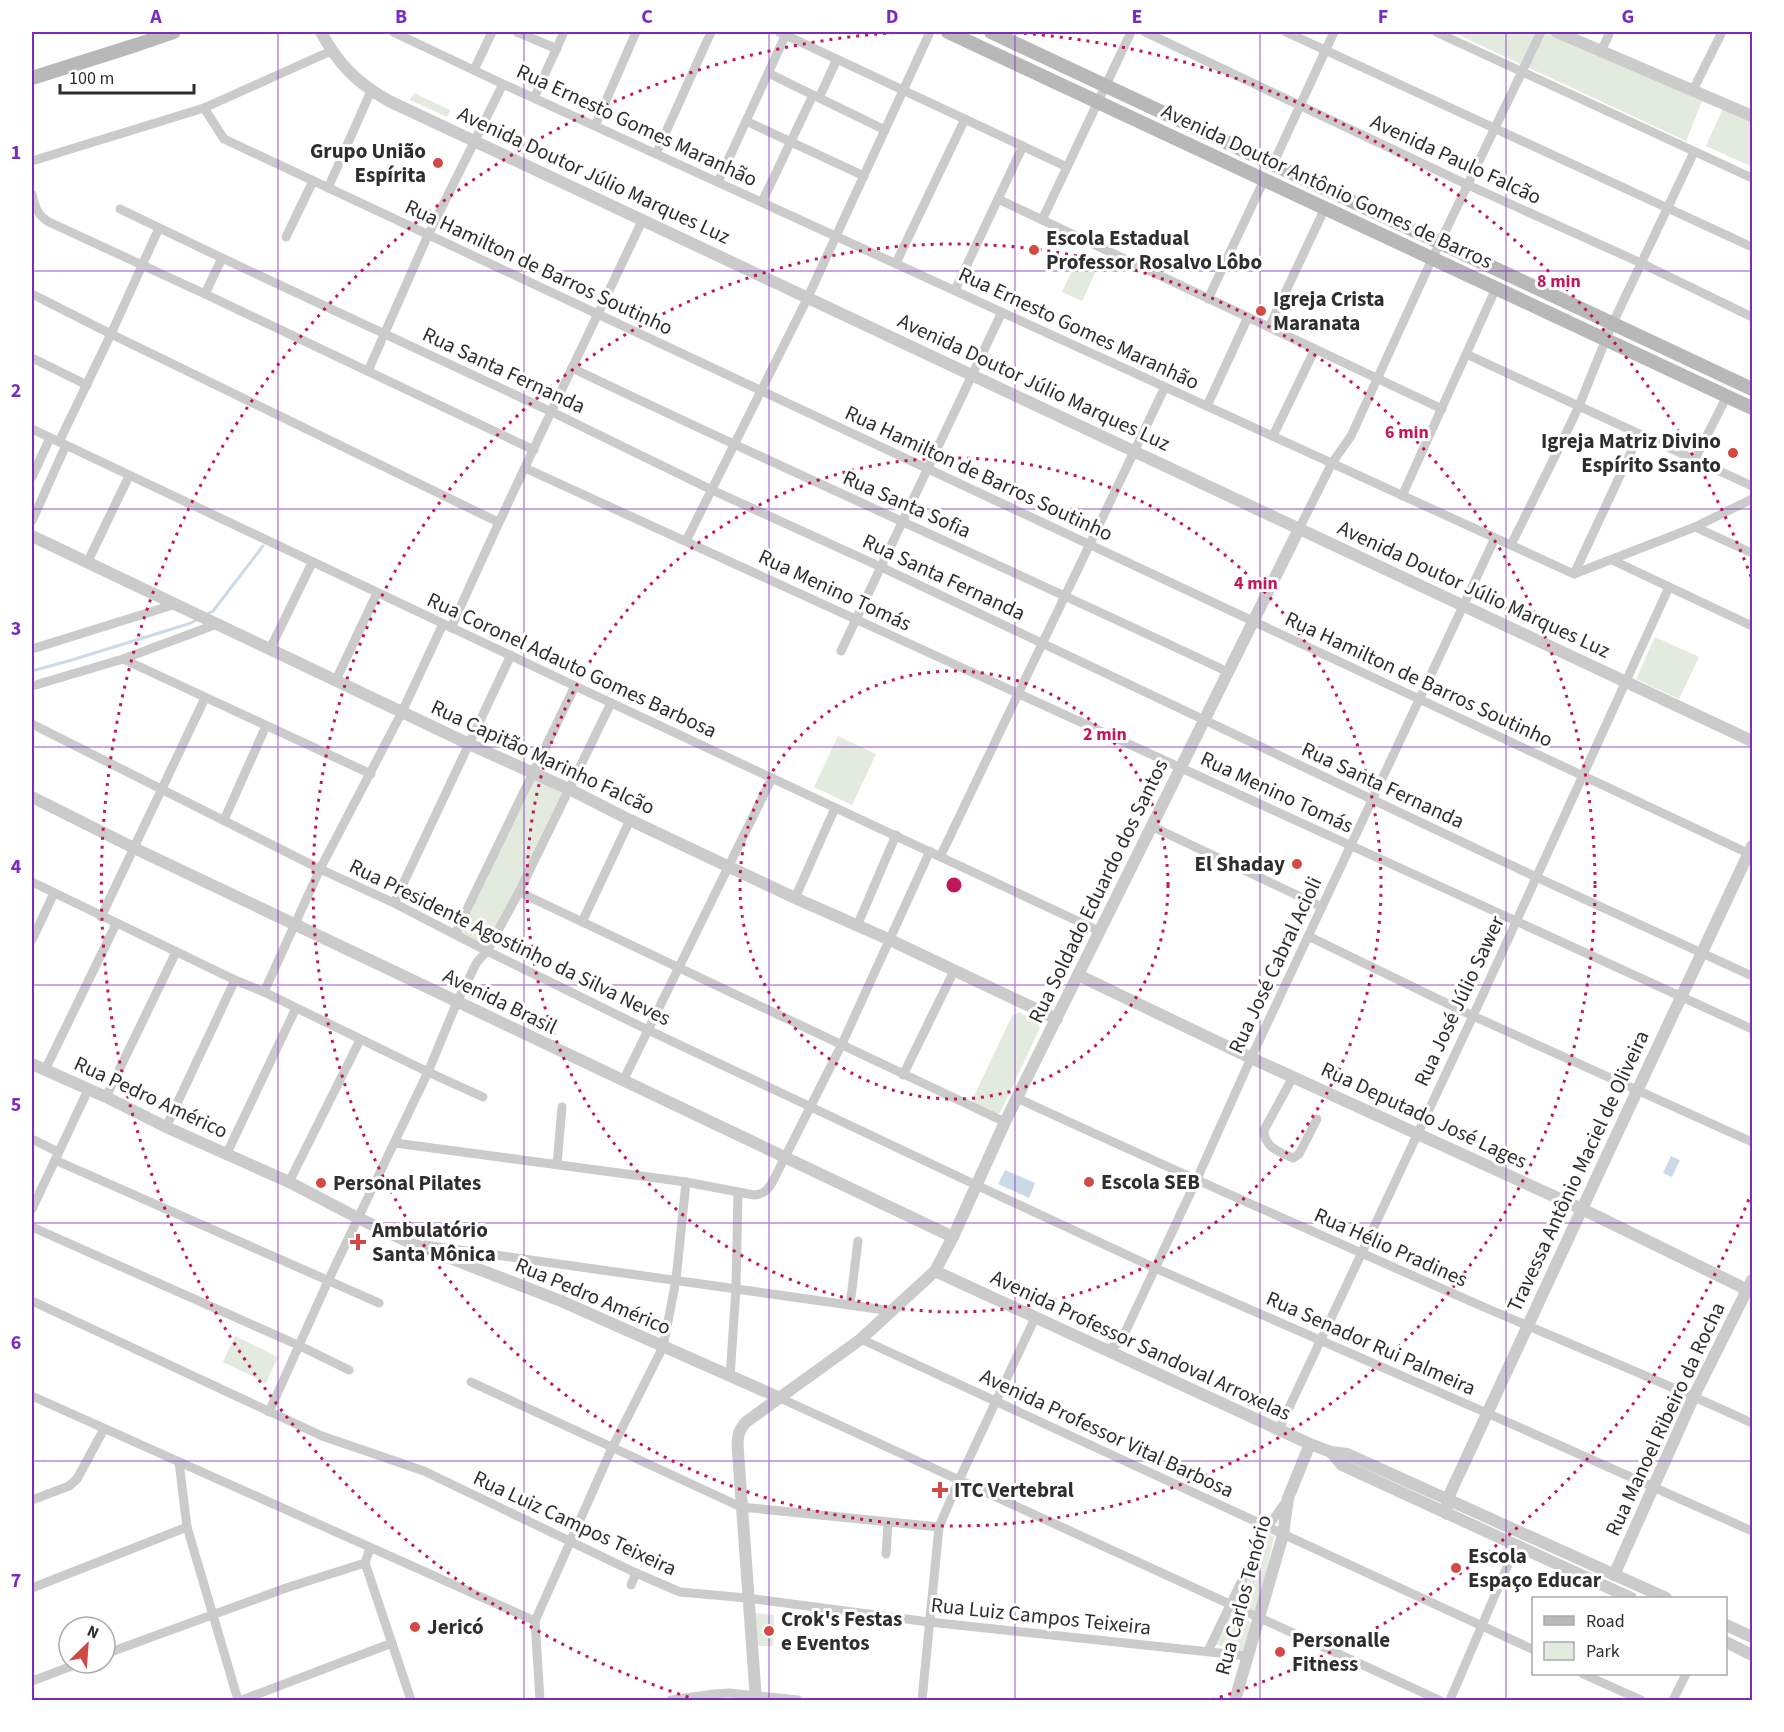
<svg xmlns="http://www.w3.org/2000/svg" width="1784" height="1732" font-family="'Source Sans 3',sans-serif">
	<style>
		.green { fill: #e3eade }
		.water { fill: #ccdae8 }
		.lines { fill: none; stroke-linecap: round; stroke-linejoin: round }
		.stream { stroke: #ccdae8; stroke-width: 3 }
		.minor { stroke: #cbcbcb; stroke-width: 9 }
		.tertiary { stroke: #cbcbcb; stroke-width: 12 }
		.secondary { stroke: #b8b8b8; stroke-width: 14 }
		.grid { fill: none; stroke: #7b2cbf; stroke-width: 1.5; stroke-opacity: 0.55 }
		.ring { fill: none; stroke: #c2185b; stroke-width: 3; stroke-dasharray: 3 6 }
		.poi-dot { fill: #d14a45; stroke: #fff; stroke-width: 2 }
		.labels { text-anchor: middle; stroke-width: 6; stroke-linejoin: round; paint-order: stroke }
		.street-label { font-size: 21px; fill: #2e2e2e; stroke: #fff }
		.poi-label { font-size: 21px; font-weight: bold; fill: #2e2e2e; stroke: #fff; text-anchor: start }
		.centre { fill: #c2185b; stroke: #fff; stroke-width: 3 }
		.ring-label { font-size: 18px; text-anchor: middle; font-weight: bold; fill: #c2185b; stroke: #fff; stroke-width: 6; stroke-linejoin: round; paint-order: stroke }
		.neatline { fill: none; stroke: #7b2cbf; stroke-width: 2 }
		.grid-label { font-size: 20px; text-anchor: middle; font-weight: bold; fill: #7b2cbf }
	</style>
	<rect width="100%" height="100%" fill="#fff"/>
	<g class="green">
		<path d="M1452 32H1547L1703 99 1686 141Z"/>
		<path d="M414 93 450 110 447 117 410 100Z"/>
		<path d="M1723 108 1752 121V167L1706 146Z"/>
		<path d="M1077 260 1097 269 1082 301 1062 292Z"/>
		<path d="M1655 637 1699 657 1679 699 1636 679Z"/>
		<path d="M838 736 876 754 852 805 814 787Z"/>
		<path d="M531 773 569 789 487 951 455 934Z"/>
		<path d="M1019 1012 1037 1022 1040 1028 1000 1113 993 1114 974 1105 973 1098 1012 1016Z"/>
		<path d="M235 1336 278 1357 266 1383 223 1362Z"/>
		<path d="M1268 1533 1274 1537 1258 1608C1249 1612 1239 1607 1235 1600Z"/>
		<path d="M754 1613 774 1615 773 1646H755Z"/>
		<path d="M1228 1613 1252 1623 1243 1651 1213 1644Z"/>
	</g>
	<g class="water">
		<path d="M1671 1156 1680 1160 1672 1177 1663 1173Z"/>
		<path d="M1005 1170 1035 1183 1029 1198 998 1184Z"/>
	</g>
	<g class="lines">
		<g class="stream">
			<path d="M207 614 213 611 263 546"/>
			<path d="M32 671 72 660 188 624 197 620"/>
		</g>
		<g class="minor">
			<path d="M393 32 503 84 1574 574 1695 527 1752 499"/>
			<path d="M517 32 557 49"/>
			<path d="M779 32 1067 167"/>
			<path d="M1145 32 1468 185 1641 263 1752 317"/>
			<path d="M1286 32 1752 247"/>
			<path d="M1436 32 1752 178"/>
			<path d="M1601 51 1610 32"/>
			<path d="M474 70 492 32"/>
			<path d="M768 73 885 130"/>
			<path d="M1693 90 1722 32"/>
			<path d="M534 98 564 32"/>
			<path d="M819 98 837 59"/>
			<path d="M204 108 224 139 1752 855"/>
			<path d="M746 121 864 176"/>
			<path d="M595 126 636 32"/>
			<path d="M656 154 711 32"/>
			<path d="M32 161 204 108 331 51"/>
			<path d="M1273 164 1334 32"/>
			<path d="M718 182 787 32"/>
			<path d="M328 188 371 91"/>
			<path d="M32 194C35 207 37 215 49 222L205 294 534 450"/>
			<path d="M998 199 1442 409"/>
			<path d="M762 202 813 95"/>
			<path d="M120 209 222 258 552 412 712 490 881 567 1536 877 1752 976"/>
			<path d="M1042 220 1131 32"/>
			<path d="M286 237 313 181"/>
			<path d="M896 263 965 119"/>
			<path d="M955 290 1023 146"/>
			<path d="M32 294 111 334 498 522"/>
			<path d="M205 294 222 258"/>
			<path d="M1208 299 1264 180"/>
			<path d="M1269 327 1325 208"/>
			<path d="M1466 354 1752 486"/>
			<path d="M32 358 87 385"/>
			<path d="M572 368C789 472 1010 569 1228 672"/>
			<path d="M368 371 428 235 503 84"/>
			<path d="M1207 406 1248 317"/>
			<path d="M32 429 575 686 1099 931"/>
			<path d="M1273 436 1315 349"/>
			<path d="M59 442 111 334 159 228"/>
			<path d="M1695 459 1727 396"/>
			<path d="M525 468 1752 1029"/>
			<path d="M32 477 50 438"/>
			<path d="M1402 496 1496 288"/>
			<path d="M32 521 66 445"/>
			<path d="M1695 527 1752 553"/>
			<path d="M1299 529 1332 463 1351 436 1432 259 1541 32"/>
			<path d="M686 541 808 297 930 32"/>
			<path d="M1511 545 1558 450 1579 406 1610 329 1694 152"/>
			<path d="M1612 560 1752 626"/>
			<path d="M87 563 129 476"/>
			<path d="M1574 574 1639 435"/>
			<path d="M451 628C512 490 579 355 643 219"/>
			<path d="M32 649 176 604"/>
			<path d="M270 649 312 563"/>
			<path d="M841 651 1002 312"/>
			<path d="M123 659 371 774"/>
			<path d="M336 680 377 593"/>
			<path d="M32 686 123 659 217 624"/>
			<path d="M32 724 320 869 394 903 487 951 648 1030 976 1185 1155 1268 1487 1413 1752 1531"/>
			<path d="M224 820 266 726"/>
			<path d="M1151 826 1322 907"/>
			<path d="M941 855 1165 387"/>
			<path d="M32 882 235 980 264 992 428 1072 483 1097"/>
			<path d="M519 892 1005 1122"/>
			<path d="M795 898 835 808"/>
			<path d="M394 903 511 655"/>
			<path d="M101 917 205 698"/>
			<path d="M582 922 630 820"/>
			<path d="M857 926 896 835"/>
			<path d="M455 934 575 686"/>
			<path d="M1308 936 1473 1016 1752 1142"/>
			<path d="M32 940 54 893"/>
			<path d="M264 992 320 869 402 712 443 624"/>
			<path d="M45 1070 116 924"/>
			<path d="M903 1075 954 971"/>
			<path d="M1293 1077 1264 1130C1264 1147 1279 1152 1293 1158L1299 1154 1317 1119"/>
			<path d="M623 1081 772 778"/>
			<path d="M106 1097 176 952"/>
			<path d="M1017 1098C1173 1170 1329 1239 1486 1308 1575 1346 1665 1383 1752 1423"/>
			<path d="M166 1127 235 980"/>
			<path d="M32 1139 58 1152"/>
			<path d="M395 1143 686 1182 754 1195C766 1194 770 1187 775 1177L841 1046 930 851"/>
			<path d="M227 1153 296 1008"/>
			<path d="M55 1160 379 1303"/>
			<path d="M557 1164 562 1107"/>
			<path d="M289 1182 360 1040"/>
			<path d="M32 1209 88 1090"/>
			<path d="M32 1227 298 1345 349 1370"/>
			<path d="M425 1245 892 1311"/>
			<path d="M32 1301 322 1436 424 1471 636 1573 680 1592 747 1598 929 1622 1247 1656"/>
			<path d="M850 1305 858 1241"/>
			<path d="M861 1339 1534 1650"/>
			<path d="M1102 1348H1111L1121 1341 1196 1181 1251 1058 1495 538"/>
			<path d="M730 1377 736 1289 738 1192"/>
			<path d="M471 1382 741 1507 939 1527"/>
			<path d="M32 1396 535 1621"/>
			<path d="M780 1398 1439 1700"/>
			<path d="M269 1412 328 1281 428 1072 457 1002 477 962 487 951 519 892 611 703"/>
			<path d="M1279 1429 1473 1016 1669 587"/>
			<path d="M179 1462 187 1527 238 1700"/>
			<path d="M32 1500 69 1486 77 1479 104 1429"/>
			<path d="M370 1548 365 1563 411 1700"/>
			<path d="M886 1554 888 1523"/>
			<path d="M631 1585 636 1573"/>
			<path d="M32 1588 187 1527"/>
			<path d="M1208 1651 1267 1528 1287 1500"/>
			<path d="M105 1654 286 1588 365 1563"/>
			<path d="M1583 1674 1641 1700"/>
			<path d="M32 1681 80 1663"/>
			<path d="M242 1700 392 1643"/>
			<path d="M540 1700 535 1621 612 1448 663 1347 676 1280 686 1182"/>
			<path d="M671 1700 714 1694 729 1693 798 1700"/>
			<path d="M922 1700 939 1527 959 1480 1035 1318"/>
			<path d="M1450 1700 1516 1546"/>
			<path d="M1673 1700 1686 1674"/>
		</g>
		<g class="tertiary">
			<path d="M321 32C338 64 357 83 389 101 844 314 1297 529 1752 741"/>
			<path d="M1557 32 1752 116"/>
			<path d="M32 536 469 744 569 789 630 820 795 898 888 939 1057 1019"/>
			<path d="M32 797 134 848 953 1237"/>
			<path d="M1078 975 1251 1058 1582 1209 1752 1292"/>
			<path d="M32 1064 106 1097 166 1127 289 1182 358 1218 411 1243 561 1301 780 1398"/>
			<path d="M935 1271 1310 1444 1331 1452 1347 1454 1666 1598"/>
			<path d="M1331 1452 1342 1465 1631 1598"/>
			<path d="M1447 1514V1500C1547 1281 1650 1064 1752 846"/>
			<path d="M1614 1575 1694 1396 1752 1280"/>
			<path d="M1726 1625 1752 1637"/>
			<path d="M1726 1642 1752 1655"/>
			<path d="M756 1700 738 1452C737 1440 737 1432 746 1422L861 1339 935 1271 953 1237 1005 1122 1299 529"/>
			<path d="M1235 1700 1283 1535 1288 1498 1310 1444"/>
		</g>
		<g class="secondary">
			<path d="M948 32 1752 408"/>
			<path d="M991 32 1752 389"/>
			<path d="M32 78 136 45 174 32"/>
		</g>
	</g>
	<path class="grid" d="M278 32V1700M524 32V1700M769 32V1700M1015 32V1700M1260 32V1700M1506 32V1700M32 271H1752M32 509H1752M32 747H1752M32 985H1752M32 1223H1752M32 1461H1752"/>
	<g class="ring">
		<circle cx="954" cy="885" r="214"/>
		<circle cx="954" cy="885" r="427"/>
		<circle cx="954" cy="885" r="641"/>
		<path d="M1752 1191A855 855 0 0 1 1211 1700M697 1700A855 855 0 0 1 902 32M1006 32A855 855 0 0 1 1752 579"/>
	</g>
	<g class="poi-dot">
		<circle cx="438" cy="163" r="6"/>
		<circle cx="1034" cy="250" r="6"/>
		<circle cx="1261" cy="311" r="6"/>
		<circle cx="1733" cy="453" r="6"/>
		<circle cx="1297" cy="864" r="6"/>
		<circle cx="1089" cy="1182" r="6"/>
		<circle cx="321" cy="1183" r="6"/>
		<path d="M355 1233h6v6h6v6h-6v6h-6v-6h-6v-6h6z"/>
		<path d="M937 1481h6v6h6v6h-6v6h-6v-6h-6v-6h6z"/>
		<circle cx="1456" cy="1568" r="6"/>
		<circle cx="415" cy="1627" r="6"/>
		<circle cx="769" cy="1631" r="6"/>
		<circle cx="1280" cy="1652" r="6"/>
	</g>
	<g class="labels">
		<g class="street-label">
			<text transform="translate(637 125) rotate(25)" y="7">Rua Ernesto Gomes Maranhão</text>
			<text transform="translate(1456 159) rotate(25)" y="7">Avenida Paulo Falcão</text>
			<text transform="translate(594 175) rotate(25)" y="7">Avenida Doutor Júlio Marques Luz</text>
			<text transform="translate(1327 186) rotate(25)" y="7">Avenida Doutor Antônio Gomes de Barros</text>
			<text transform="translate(539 267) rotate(25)" y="7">Rua Hamilton de Barros Soutinho</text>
			<text transform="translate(1079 328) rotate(25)" y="7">Rua Ernesto Gomes Maranhão</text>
			<text transform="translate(504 370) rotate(25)" y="7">Rua Santa Fernanda</text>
			<text transform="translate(1034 382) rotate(25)" y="7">Avenida Doutor Júlio Marques Luz</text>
			<text transform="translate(979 473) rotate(25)" y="7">Rua Hamilton de Barros Soutinho</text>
			<text transform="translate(907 504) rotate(24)" y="7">Rua Santa Sofia</text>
			<text transform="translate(944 577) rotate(25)" y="7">Rua Santa Fernanda</text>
			<text transform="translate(1474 589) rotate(25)" y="7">Avenida Doutor Júlio Marques Luz</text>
			<text transform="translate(835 590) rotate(25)" y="7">Rua Menino Tomás</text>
			<text transform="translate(572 665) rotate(25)" y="7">Rua Coronel Adauto Gomes Barbosa</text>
			<text transform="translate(1419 679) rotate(25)" y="7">Rua Hamilton de Barros Soutinho</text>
			<text transform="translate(543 757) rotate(25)" y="7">Rua Capitão Marinho Falcão</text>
			<text transform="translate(1383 785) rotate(25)" y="7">Rua Santa Fernanda</text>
			<text transform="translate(1277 792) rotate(25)" y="7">Rua Menino Tomás</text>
			<text transform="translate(1098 891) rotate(-64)" y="7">Rua Soldado Eduardo dos Santos</text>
			<text transform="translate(510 942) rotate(26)" y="7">Rua Presidente Agostinho da Silva Neves</text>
			<text transform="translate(1275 965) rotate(-65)" y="7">Rua José Cabral Acioli</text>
			<text transform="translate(500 1001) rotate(26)" y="7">Avenida Brasil</text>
			<text transform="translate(1459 1001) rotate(-65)" y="7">Rua José Júlio Sawer</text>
			<text transform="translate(151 1097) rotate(25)" y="7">Rua Pedro Américo</text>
			<text transform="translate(1424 1115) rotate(25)" y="7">Rua Deputado José Lages</text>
			<text transform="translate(1578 1171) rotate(-65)" y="7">Travessa Antônio Maciel de Oliveira</text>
			<text transform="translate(1391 1247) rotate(24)" y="7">Rua Hélio Pradines</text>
			<text transform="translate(593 1296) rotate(23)" y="7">Rua Pedro Américo</text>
			<text transform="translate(1371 1343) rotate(24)" y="7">Rua Senador Rui Palmeira</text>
			<text transform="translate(1141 1345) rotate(25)" y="7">Avenida Professor Sandoval Arroxelas</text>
			<text transform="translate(1665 1419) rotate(-65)" y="7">Rua Manoel Ribeiro da Rocha</text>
			<text transform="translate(1107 1433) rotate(25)" y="7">Avenida Professor Vital Barbosa</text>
			<text transform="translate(575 1523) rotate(25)" y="7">Rua Luiz Campos Teixeira</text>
			<text transform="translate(1243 1595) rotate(-75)" y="7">Rua Carlos Tenório</text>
			<text transform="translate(1041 1616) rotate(6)" y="7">Rua Luiz Campos Teixeira</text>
		</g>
		<g class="poi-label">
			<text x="426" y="158" text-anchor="end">Grupo União<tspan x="426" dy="24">Espírita</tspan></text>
			<text x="1046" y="245">Escola Estadual<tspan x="1046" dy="24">Professor Rosalvo Lôbo</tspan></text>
			<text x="1273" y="306">Igreja Crista<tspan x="1273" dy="24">Maranata</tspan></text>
			<text x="1721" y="448" text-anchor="end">Igreja Matriz Divino<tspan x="1721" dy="24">Espírito Ssanto</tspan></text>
			<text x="1285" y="871" text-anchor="end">El Shaday</text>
			<text x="1101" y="1189">Escola SEB</text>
			<text x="333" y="1190">Personal Pilates</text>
			<text x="372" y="1237">Ambulatório<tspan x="372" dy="24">Santa Mônica</tspan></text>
			<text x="954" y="1497">ITC Vertebral</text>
			<text x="1468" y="1563">Escola<tspan x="1468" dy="24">Espaço Educar</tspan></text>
			<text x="781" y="1626">Crok's Festas<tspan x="781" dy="24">e Eventos</tspan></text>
			<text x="427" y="1634">Jericó</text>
			<text x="1292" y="1647">Personalle<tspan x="1292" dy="24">Fitness</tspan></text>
		</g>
	</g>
	<circle cx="954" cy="885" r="9" class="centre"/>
	<g class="ring-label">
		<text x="1559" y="287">8 min</text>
		<text x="1407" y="438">6 min</text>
		<text x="1256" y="589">4 min</text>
		<text x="1105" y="740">2 min</text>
	</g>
	<rect width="1784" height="1732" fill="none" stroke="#ffffff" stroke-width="66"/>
	<rect x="1532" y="1597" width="195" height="78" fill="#ffffff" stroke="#ababab" stroke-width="1.5"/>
	<rect x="1544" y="1616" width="30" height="9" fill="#b8b8b8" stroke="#ababab" stroke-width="1.5"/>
	<text x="1586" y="1627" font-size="18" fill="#2e2e2e">Road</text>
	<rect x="1544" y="1642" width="30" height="18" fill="#e3eade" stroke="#ababab" stroke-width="1.5"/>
	<text x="1586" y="1657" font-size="18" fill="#2e2e2e">Park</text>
	<g transform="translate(87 1645) rotate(25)"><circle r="28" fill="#ffffff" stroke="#ababab" stroke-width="1.5"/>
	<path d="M0-4.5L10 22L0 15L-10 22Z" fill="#d14a45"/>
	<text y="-9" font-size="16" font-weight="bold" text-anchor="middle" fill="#2e2e2e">N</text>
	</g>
	<path d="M60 84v9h134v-9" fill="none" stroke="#2e2e2e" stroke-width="3"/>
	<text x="69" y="84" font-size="18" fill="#2e2e2e" stroke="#ffffff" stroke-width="4.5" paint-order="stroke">100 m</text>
	<rect x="33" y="33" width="1718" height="1666" class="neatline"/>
	<g class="grid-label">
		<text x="156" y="23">A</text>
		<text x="401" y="23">B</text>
		<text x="647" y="23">C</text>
		<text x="892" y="23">D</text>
		<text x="1137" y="23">E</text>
		<text x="1383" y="23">F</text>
		<text x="1628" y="23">G</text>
		<text x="16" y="159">1</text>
		<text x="16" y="397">2</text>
		<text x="16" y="635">3</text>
		<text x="16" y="873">4</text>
		<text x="16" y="1111">5</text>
		<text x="16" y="1349">6</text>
		<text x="16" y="1587">7</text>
	</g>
</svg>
